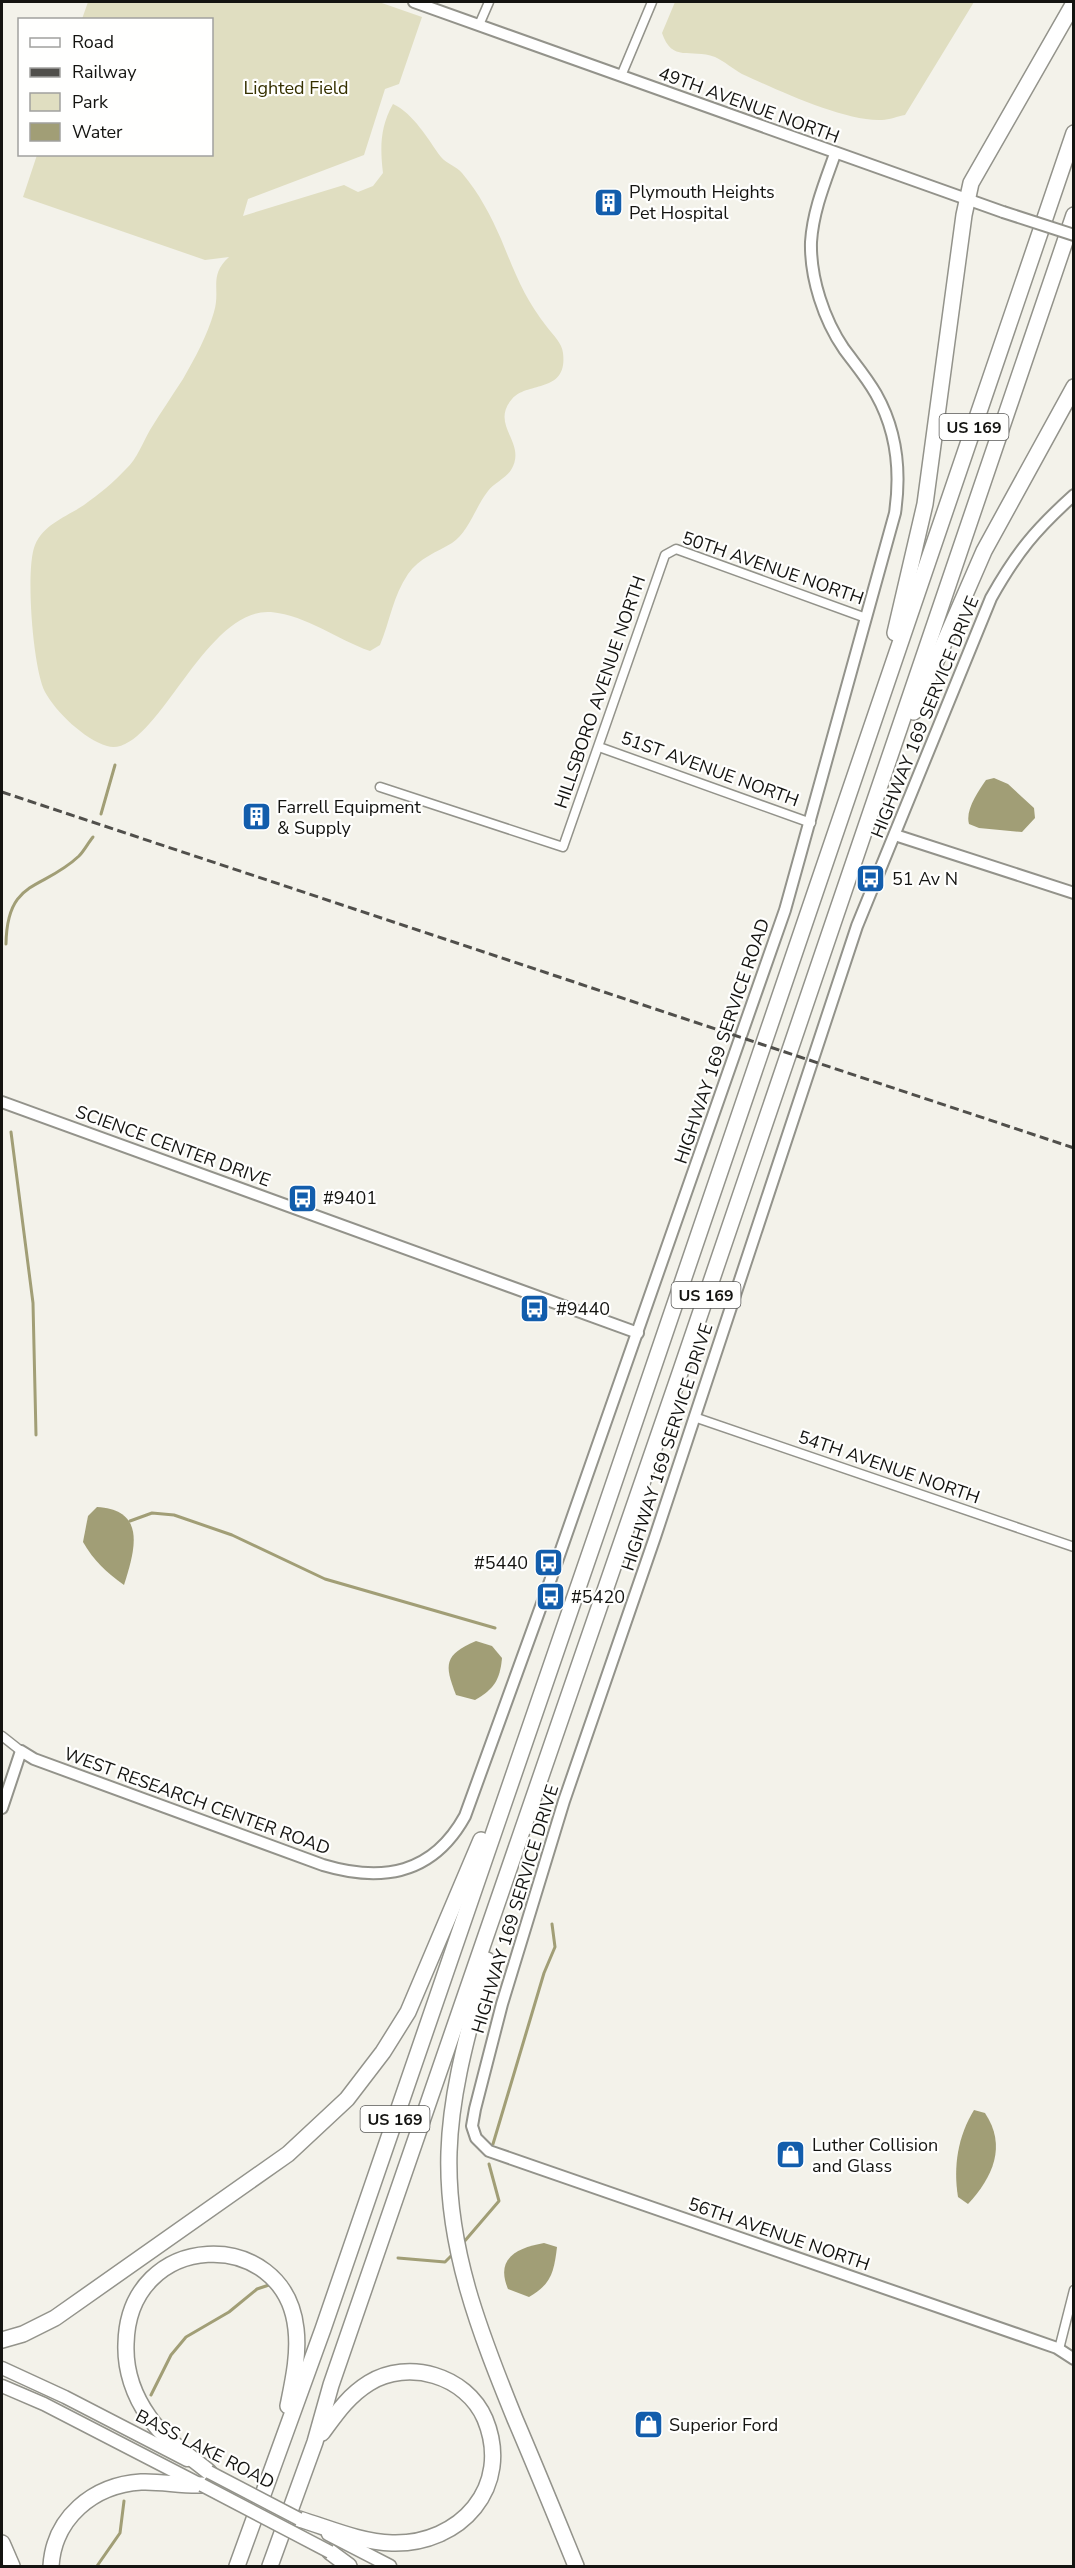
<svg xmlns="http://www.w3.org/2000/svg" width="1075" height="2568" font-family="'Nunito Sans',sans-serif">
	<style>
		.green { fill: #e0dec1 }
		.water { fill: #a19e76 }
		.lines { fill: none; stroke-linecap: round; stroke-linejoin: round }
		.stream { stroke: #a19e76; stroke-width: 3 }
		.minor-casing { stroke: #93938b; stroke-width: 11 }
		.tertiary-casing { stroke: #93938b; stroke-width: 14 }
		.secondary-casing { stroke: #93938b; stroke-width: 15 }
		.motorway-casing { stroke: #93938b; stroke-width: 18 }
		.minor { stroke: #fff; stroke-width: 8 }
		.tertiary { stroke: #fff; stroke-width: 10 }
		.secondary { stroke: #fff; stroke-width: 12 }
		.motorway { stroke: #fff; stroke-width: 15 }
		.rail { stroke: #504f4b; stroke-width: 3; stroke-dasharray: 9 4.5; stroke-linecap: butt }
		.tertiary-bridge-casing { stroke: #93938b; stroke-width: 14; stroke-linecap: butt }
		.secondary-bridge-casing { stroke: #93938b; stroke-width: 15; stroke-linecap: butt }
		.tertiary-bridge { stroke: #fff; stroke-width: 10 }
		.secondary-bridge { stroke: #fff; stroke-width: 12 }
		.labels { text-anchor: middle; stroke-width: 4.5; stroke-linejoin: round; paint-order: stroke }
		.shield { fill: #fffffe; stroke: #5a5a58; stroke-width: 1.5 }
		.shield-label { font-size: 16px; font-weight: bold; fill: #141411 }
		.park-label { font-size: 18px; fill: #363100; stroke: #fffffe }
		.street-label { font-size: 18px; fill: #141411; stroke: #fffffe }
		.poi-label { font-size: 18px; fill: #141411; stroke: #fffffe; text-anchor: start }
	</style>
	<rect width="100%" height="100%" fill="#f3f2ea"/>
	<g class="green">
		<path d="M88 2H379L422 17 399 84 385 89 364 155 248 199 243 216 344 185 358 192 373 186 383 173C380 148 380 127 393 104 414 114 427 138 441 157 447 164 456 166 462 173 479 193 491 216 501 239 515 273 524 298 547 327 553 335 562 343 563 353 568 394 527 381 512 399 489 426 528 442 511 470 506 478 494 483 488 491 476 506 468 533 452 543 437 552 419 558 408 574 393 596 390 621 380 645L370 651C336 639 308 616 271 612 203 607 155 760 107 746 84 739 56 712 45 692 33 669 25 569 35 545 44 524 66 517 84 505 99 494 113 483 126 469 137 459 143 442 150 430 161 412 172 396 183 379 195 358 207 336 214 312 221 289 208 276 229 257L205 260 23 197 37 155 212 154V20L82 19Z"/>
		<path d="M675 2H974L905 115C898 116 889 120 882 120 845 122 777 90 742 74 733 69 724 61 715 57 690 48 672 63 662 33Z"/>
	</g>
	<g class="water">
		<path d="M994 778 1008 784 1034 808 1035 818 1022 832 979 828 969 824C965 810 978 792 986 780Z"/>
		<path d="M97 1507C147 1510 135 1550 124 1585 106 1572 94 1561 83 1542L88 1516Z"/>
		<path d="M476 1641 492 1646 502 1658C500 1680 494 1689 475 1700L456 1695C444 1664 444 1655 476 1641Z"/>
		<path d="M974 2110 985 2113C1007 2146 993 2177 968 2204L958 2197C953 2166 958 2136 974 2110Z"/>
		<path d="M544 2243 557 2247C554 2271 552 2284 529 2297L508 2289C495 2258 517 2248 544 2243Z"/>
	</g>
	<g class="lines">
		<g class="stream">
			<path d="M101 814 115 765"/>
			<path d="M6 944C7 878 42 891 79 856 84 851 88 843 93 837"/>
			<path d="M11 1132 33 1303 36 1435"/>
			<path d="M130 1521 152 1513 174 1515 232 1535 325 1579 495 1628"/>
			<path d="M493 2144 544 1973 555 1947 552 1924"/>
			<path d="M463 2243 499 2201 489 2164"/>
			<path d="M398 2258 445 2262 451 2256"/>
			<path d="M151 2395 171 2355 186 2337 229 2312 257 2289 269 2285"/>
			<path d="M97 2566 120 2533 124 2501"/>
		</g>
		<defs>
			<g id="minor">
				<path d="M479 25 489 2"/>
				<path d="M621 76 652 2"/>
				<path d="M599 747 811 823"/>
				<path d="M380 787 563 847 665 555 676 549 866 618"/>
				<path d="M694 1417 1074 1547"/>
				<path d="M2 1736 21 1751"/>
				<path d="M1059 2349 1074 2290"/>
			</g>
			<g id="tertiary">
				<path d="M414 2 1003 212"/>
				<path d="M1074 495C1035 530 1017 552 991 598L857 926 655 1537 564 1801 502 2004 475 2109 472 2126 476 2138 489 2151 1057 2348 1074 2359"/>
				<path d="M895 835 1074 893"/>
				<path d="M2 1102 638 1333"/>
				<path d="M2 1808 21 1751 34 1759 323 1865C383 1883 433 1874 465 1816L548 1587 785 910 895 513C901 472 897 431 876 394 867 378 855 364 844 349 824 320 810 278 811 242 813 211 825 182 835 154"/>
			</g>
			<g id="secondary">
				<path d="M2 2368 65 2397 187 2460"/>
				<path d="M2 2386 44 2404 199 2484"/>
				<path d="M328 2534 390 2566"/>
			</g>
			<g id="motorway">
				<path d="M895 633 925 504 964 215 971 183 1074 3"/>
				<path d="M914 712 984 551 1074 387"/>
				<path d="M487 1960C471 2023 451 2086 449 2152 446 2247 480 2333 515 2419 536 2468 556 2517 576 2566"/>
				<path d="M2 2340 23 2334 55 2318 288 2154 347 2099 383 2052 408 2012 481 1840"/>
				<path d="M209 2472C188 2455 164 2439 149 2417 134 2396 125 2370 126 2344 128 2229 285 2225 296 2329 299 2355 293 2381 288 2406"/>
				<path d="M299 2519C329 2528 360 2542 392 2543 460 2545 513 2487 485 2419 466 2375 408 2359 369 2383 348 2396 336 2414 322 2433"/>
				<path d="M2 2543 12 2566"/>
				<path d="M330 2552 349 2566"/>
				<path d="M51 2566C54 2518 93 2485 141 2482 161 2481 181 2486 202 2485"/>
				<path d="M237 2566 323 2329 603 1515 1074 133"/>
				<path d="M270 2566 315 2442 331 2385 680 1373 1074 215"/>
			</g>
		</defs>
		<use href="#minor" class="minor-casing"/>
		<use href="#tertiary" class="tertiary-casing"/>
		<use href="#secondary" class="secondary-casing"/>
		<use href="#motorway" class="motorway-casing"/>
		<use href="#minor" class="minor"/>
		<use href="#tertiary" class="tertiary"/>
		<use href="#secondary" class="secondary"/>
		<use href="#motorway" class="motorway"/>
		<path class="rail" d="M2 792 1074 1148"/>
		<defs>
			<path id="tertiary-bridge" d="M1003 212 1074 235"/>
			<g id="secondary-bridge">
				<path d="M209 2472 299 2519"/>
				<path d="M202 2485 330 2552"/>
			</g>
		</defs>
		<use href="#tertiary-bridge" class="tertiary-bridge-casing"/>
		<use href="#secondary-bridge" class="secondary-bridge-casing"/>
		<use href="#tertiary-bridge" class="tertiary-bridge"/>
		<use href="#secondary-bridge" class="secondary-bridge"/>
	</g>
	<defs>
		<symbol id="building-square" viewBox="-11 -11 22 22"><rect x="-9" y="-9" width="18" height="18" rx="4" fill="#125dac" stroke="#fffffe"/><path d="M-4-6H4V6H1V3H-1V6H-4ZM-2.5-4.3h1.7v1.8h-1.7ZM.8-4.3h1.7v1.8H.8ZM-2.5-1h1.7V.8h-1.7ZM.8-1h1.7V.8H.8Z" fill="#fff"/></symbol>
		<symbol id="bus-square" viewBox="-11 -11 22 22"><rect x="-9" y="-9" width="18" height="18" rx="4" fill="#125dac" stroke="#fffffe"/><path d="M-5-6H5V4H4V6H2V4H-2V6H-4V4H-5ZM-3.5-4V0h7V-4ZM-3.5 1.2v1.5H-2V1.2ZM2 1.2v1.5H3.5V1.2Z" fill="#fff"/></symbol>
		<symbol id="shop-square" viewBox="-11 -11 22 22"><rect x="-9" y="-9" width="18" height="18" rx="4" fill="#125dac" stroke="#fffffe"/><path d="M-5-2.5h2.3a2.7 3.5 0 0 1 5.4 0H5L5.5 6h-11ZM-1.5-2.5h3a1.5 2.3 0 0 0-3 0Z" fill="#fff"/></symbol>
	</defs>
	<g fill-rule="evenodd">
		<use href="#building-square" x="592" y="186" width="33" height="33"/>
		<use href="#building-square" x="240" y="800" width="33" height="33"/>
		<use href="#bus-square" x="854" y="862" width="33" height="33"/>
		<use href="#bus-square" x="286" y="1182" width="33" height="33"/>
		<use href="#bus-square" x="518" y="1292" width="33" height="33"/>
		<use href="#bus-square" x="532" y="1546" width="33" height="33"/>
		<use href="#bus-square" x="534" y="1580" width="33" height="33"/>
		<use href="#shop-square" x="774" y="2138" width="33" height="33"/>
		<use href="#shop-square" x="632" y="2408" width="33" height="33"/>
	</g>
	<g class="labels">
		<g class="shield">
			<rect x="939.5" y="414" width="69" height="26" rx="4.5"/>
			<rect x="671.5" y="1282" width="69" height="26" rx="4.5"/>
			<rect x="360.5" y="2106" width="69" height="26" rx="4.5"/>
		</g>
		<g class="shield-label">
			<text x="974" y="433">US 169</text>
			<text x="706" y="1301">US 169</text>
			<text x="395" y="2125">US 169</text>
		</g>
		<g class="park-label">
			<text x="296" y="94">Lighted Field</text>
		</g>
		<g class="street-label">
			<text transform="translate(749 105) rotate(20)" y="6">49TH AVENUE NORTH</text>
			<text transform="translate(773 568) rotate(19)" y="6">50TH AVENUE NORTH</text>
			<text transform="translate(600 692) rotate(-71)" y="6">HILLSBORO AVENUE NORTH</text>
			<text transform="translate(925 717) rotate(-68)" y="6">HIGHWAY 169 SERVICE DRIVE</text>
			<text transform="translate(710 769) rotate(20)" y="6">51ST AVENUE NORTH</text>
			<text transform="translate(722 1041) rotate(-71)" y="6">HIGHWAY 169 SERVICE ROAD</text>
			<text transform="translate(173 1146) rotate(20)" y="6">SCIENCE CENTER DRIVE</text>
			<text transform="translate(667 1447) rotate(-72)" y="6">HIGHWAY 169 SERVICE DRIVE</text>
			<text transform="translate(889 1467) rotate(19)" y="6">54TH AVENUE NORTH</text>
			<text transform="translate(197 1801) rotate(20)" y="6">WEST RESEARCH CENTER ROAD</text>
			<text transform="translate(515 1909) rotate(-73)" y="6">HIGHWAY 169 SERVICE DRIVE</text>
			<text transform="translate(779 2234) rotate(19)" y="6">56TH AVENUE NORTH</text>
			<text transform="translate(205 2449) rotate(27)" y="6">BASS LAKE ROAD</text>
		</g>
		<g class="poi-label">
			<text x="629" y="198">Plymouth Heights<tspan x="629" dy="21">Pet Hospital</tspan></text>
			<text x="277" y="813">Farrell Equipment<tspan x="277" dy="21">&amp; Supply</tspan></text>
			<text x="892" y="885">51 Av N</text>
			<text x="323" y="1204">#9401</text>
			<text x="556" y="1315">#9440</text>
			<text x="528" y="1569" text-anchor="end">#5440</text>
			<text x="571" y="1603">#5420</text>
			<text x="812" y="2151">Luther Collision<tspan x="812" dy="21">and Glass</tspan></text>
			<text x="669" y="2431">Superior Ford</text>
		</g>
	</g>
	<rect width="1075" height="2568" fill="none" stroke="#141411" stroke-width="6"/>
	<rect x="18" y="18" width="195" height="138" fill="#fffffe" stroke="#a1a19f" stroke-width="1.5"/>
	<rect x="30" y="38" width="30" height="9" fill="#ffffff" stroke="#a1a19f" stroke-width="1.5"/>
	<text x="72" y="48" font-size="18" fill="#141411">Road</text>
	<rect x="30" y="68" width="30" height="9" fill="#504f4b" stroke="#a1a19f" stroke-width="1.5"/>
	<text x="72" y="78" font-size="18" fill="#141411">Railway</text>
	<rect x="30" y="93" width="30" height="18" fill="#e0dec1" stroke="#a1a19f" stroke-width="1.5"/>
	<text x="72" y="108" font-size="18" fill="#141411">Park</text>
	<rect x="30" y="123" width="30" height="18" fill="#a19e76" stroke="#a1a19f" stroke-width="1.5"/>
	<text x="72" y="138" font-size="18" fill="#141411">Water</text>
</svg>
